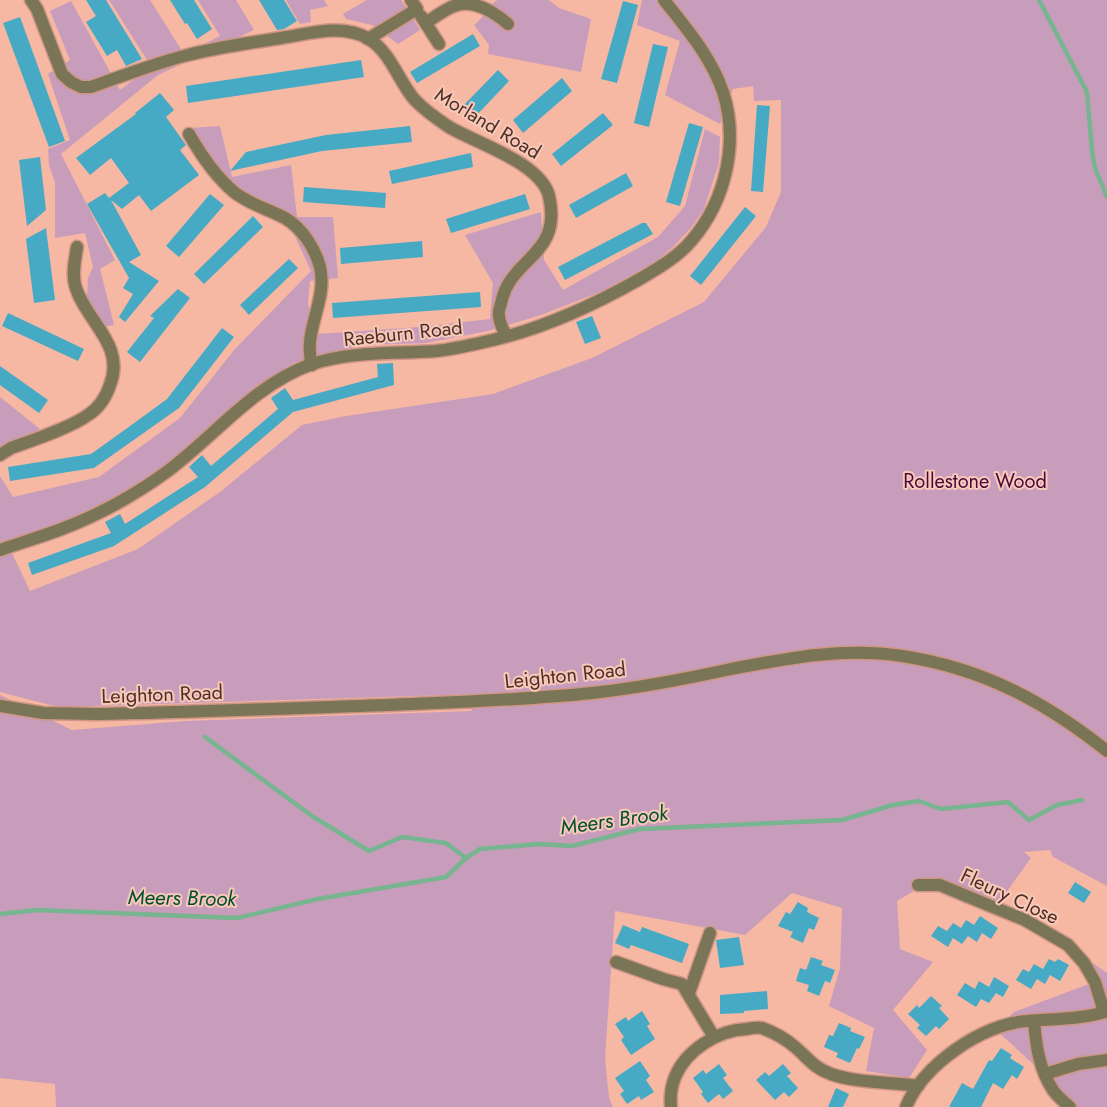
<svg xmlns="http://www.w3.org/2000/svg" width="1107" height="1107" font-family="Jost,sans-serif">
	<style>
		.green { fill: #c89dbb }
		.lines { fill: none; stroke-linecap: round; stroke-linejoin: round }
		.stream { stroke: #77b490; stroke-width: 4.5 }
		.building { fill: #47aac4 }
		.minor-casing { stroke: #ce9685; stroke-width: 15 }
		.minor { stroke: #7b7557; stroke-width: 12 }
		.labels { text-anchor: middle; stroke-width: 4; stroke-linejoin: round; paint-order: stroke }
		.street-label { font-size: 20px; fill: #4e2f25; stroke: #f8c8b9 }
		.park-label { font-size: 20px; fill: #49083c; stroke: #f8c8b9 }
		.water-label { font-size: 21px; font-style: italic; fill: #005130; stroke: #f8c8b9 }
	</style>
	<rect width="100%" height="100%" fill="#f6b7a3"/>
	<g class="green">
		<path d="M109 0H150L184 54 220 36 198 0H236L254 30 158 75 61 154 115 260 100 269 114 325 102 327 87 298 88 278 93 267 85 233 55 238V182L49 165 48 149 70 140 48 74 70 60 50 11 71 1 120 90 151 66Z"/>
		<path d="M286 0H324L328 6 310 10 311 22 300 24Z"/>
		<path d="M367 0H401L420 30 398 44 372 25 346 19 343 14Z"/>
		<path d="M497 0H549L559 8 591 19 581 72 488 54 489 45 474 25C484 18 487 7 497 0Z"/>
		<path d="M642 0H1107V886L1053 857 1050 850 1024 852 1031 858 1000 901 936 878 897 901 900 949 933 962 893 1010 927 1050 909 1078 866 1071 874 1028 829 1006 840 968 842 908 792 893 745 935 615 911 605 1058 609 1098 613 1107H56L55 1084 0 1078V695L72 730 185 721 471 711 480 694 58 707 0 692V476L13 497 99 477 180 418 235 349 311 271 287 219 217 180 191 128 220 126 232 177 291 165 297 217H333L338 278 310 281 308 304 316 334 420 327 490 319 493 283 465 235 541 212 544 260 563 290 658 237 685 206 705 129 720 137 719 163 704 209 690 229 673 247 654 263 600 292 541 315 488 331 426 343 363 345 294 363 241 399 171 461 109 501 9 547 30 591 138 549 220 492 302 425 346 416 493 394 592 358 704 302 766 227 781 192V100L754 101 753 86 733 89 720 124 665 95 680 41 637 25Z"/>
		<path d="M0 397 40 429 0 448Z"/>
		<path d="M1084 957 1107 973V1107H1068L1042 1072 996 1030 1014 1012 1089 984Z"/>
	</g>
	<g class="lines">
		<g class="stream">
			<path d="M1039 0 1087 92 1092 151 1095 168 1107 197"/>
			<path d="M205 737 312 816 369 851 402 837 446 843 466 858"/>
			<path d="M0 914 37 910 237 918 318 899 446 877 466 858 480 849 539 844 572 846 640 829 842 820 893 805 919 801 941 809 1008 802 1029 820 1057 805 1082 800"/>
		</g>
	</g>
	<g class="building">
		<path d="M86 0H106L142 59 126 66 117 50 107 56 86 22 96 16Z"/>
		<path d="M170 0H194L212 29 197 39 187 23 185 24Z"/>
		<path d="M259 0H284L297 21 284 29 277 30Z"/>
		<path d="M623 1 638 5 617 83 601 79Z"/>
		<path d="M20 17 65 141 49 147 3 23Z"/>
		<path d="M473 34 480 46 417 83 410 72Z"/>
		<path d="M653 44 668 47 649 127 634 123Z"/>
		<path d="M361 60 364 77 188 103 186 86Z"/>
		<path d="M498 70 509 81 474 118 462 107Z"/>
		<path d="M562 78 572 91 523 133 513 120Z"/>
		<path d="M160 93 174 110 166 117 186 145 180 150 199 175 151 211 139 195 122 209 111 200 141 255 129 262 159 281 125 322 119 317 133 294 123 288 129 278 87 204 105 193 109 198 129 183 111 158 90 175 76 158 136 114 135 113Z"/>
		<path d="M757 105 770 106 763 192 751 191Z"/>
		<path d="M603 113 613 125 561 166 552 154Z"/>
		<path d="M689 123 703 127 680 206 666 202Z"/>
		<path d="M410 126 412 142 322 151 230 171 246 152 326 135Z"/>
		<path d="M471 153 473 167 392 184 389 171Z"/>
		<path d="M40 157 46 210 27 226 19 160Z"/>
		<path d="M626 173 633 186 576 218 569 205Z"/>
		<path d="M304 187 386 193 385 208 303 202Z"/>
		<path d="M210 194 224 205 179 257 166 246Z"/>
		<path d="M525 194 530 209 451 233 446 219Z"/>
		<path d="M745 207 756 216 701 285 690 276Z"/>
		<path d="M253 216 263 227 204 284 194 274Z"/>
		<path d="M642 223H646L653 234 565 280 558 267Z"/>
		<path d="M46 228 55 300 34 303 26 239Z"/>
		<path d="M422 241 423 257 341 264 340 248Z"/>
		<path d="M289 259 298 268 249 315 240 305Z"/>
		<path d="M178 289 190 298 140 362 127 352 154 318 150 316Z"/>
		<path d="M480 292 481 307 333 318 332 303Z"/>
		<path d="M8 313 84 349 78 361 2 326Z"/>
		<path d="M592 316 601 338 585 344 576 322Z"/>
		<path d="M222 328 234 337 179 408 94 468 10 481 8 467 91 454 126 429 167 399Z"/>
		<path d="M393 363 394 385 293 412 205 487 114 546 32 575 28 563 111 533 105 522 120 514 125 524 198 477 189 467 202 455 211 466 278 409 271 398 285 388 293 400 378 377 377 364Z"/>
		<path d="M0 366 48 400 39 413 0 385Z"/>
		<path d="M1075 882 1091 892 1084 903 1068 893Z"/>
		<path d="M798 902 808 908 807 912 819 918 814 930 809 928 803 943 790 937 793 932 778 926 786 912 790 914Z"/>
		<path d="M980 916 998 928 991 939 982 933 977 942 968 936 962 944 953 938 948 947 931 936 938 926 947 931 953 923 961 928 966 920 974 925Z"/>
		<path d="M623 925 640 932 642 927 689 944 682 963 631 945 629 949 615 943Z"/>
		<path d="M739 937 744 965 720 968 716 940Z"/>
		<path d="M811 957 823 961 821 965 835 970 830 983 825 981 819 996 807 991 809 985 796 981 800 968 806 970Z"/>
		<path d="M1049 959 1055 962 1058 959 1069 965 1060 981 1050 975 1045 984 1037 979 1031 989 1016 980 1023 969 1029 972 1034 964 1043 969Z"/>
		<path d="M994 977 1009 986 1003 997 996 993 989 1003 981 999 976 1007 957 995 965 983 975 989 979 981 989 987Z"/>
		<path d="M767 991 768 1009 744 1011V1013L720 1014V995Z"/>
		<path d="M931 996 942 1006 939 1008 949 1019 939 1029 936 1026 926 1036 917 1028 920 1025 908 1014 917 1005 919 1008Z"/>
		<path d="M642 1011 650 1024 647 1026 655 1039 631 1055 621 1040 624 1037 615 1024 626 1017 628 1021Z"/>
		<path d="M839 1023 851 1028 850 1031 865 1037 859 1049 857 1048 850 1063 836 1057 838 1053 824 1047 829 1035 833 1036Z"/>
		<path d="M1001 1048 1012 1055 1010 1058 1024 1067 1017 1079 1012 1075 1003 1089 993 1083 981 1107H949L962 1083 973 1089 989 1060 992 1061Z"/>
		<path d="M640 1061 650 1076 646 1080 654 1092 641 1100 639 1096 627 1104 620 1094 624 1091 615 1078Z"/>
		<path d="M719 1064 727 1075 723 1078 733 1091 723 1099 719 1094 708 1103 701 1094 703 1092 693 1078 703 1070 706 1074Z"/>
		<path d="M783 1064 791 1073 787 1076 798 1088 789 1097 784 1092 775 1100 756 1080 765 1072 769 1076Z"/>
		<path d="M836 1088 849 1094 843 1107H828Z"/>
	</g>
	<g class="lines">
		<defs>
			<g id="minor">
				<path d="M31 0 37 9 62 74 71 82 81 87H91C123 76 155 63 188 55 218 47 249 43 281 38 309 34 342 23 369 39 391 53 398 80 414 99 424 110 437 119 449 127 478 144 541 163 549 196 563 257 509 257 501 304 500 307 498 312 499 315 499 322 503 330 506 336"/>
				<path d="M421 16 439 44"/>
				<path d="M426 23C435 17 446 8 457 5 475 0 495 13 508 24"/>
				<path d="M368 39 417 9 411 0"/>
				<path d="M189 134C201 155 215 176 234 192 249 204 268 209 285 218 302 228 315 248 320 267 328 301 302 331 312 365"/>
				<path d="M0 455 11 448C33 440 70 428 88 415 99 408 106 397 110 385 126 344 85 321 75 285 72 273 75 260 77 247"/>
				<path d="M0 550C20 543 40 537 59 530 97 516 133 496 165 473 214 437 253 385 312 364 351 351 395 354 436 351 455 349 475 344 493 340 544 328 592 306 638 280 657 269 678 257 692 240 726 200 739 142 723 92 711 57 687 29 664 0"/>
				<path d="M0 706 43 713 97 714C195 712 292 708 389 705 457 702 525 700 592 693 639 688 685 679 731 669 788 658 844 647 902 656 982 668 1044 701 1107 751"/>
				<path d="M918 885H940L981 902 1025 920 1068 945 1084 963 1095 982 1104 1012"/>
				<path d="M616 962 663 979 682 984 714 1037"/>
				<path d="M689 993 710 933"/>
				<path d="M1034 1021C1036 1045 1039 1069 1053 1090 1057 1096 1064 1102 1070 1107"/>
				<path d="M1045 1074 1078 1064 1107 1060"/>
				<path d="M671 1107C670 1097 671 1087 675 1077 686 1050 718 1030 747 1029 752 1028 758 1027 762 1028 773 1032 787 1040 795 1047 807 1057 815 1069 831 1074 856 1083 891 1082 918 1086"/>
				<path d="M906 1107C923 1065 982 1024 1027 1021 1049 1019 1087 1019 1107 1011"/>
			</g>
		</defs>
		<use href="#minor" class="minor-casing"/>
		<use href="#minor" class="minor"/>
	</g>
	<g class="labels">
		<g class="street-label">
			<text transform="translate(488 123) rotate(31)" y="7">Morland Road</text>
			<text transform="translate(403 333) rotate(-6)" y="7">Raeburn Road</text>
			<text transform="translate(565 675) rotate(-6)" y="7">Leighton Road</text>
			<text transform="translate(162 694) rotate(-2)" y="7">Leighton Road</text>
			<text transform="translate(1010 896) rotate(25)" y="7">Fleury Close</text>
		</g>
		<g class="park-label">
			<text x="975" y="488">Rollestone Wood</text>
		</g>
		<g class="water-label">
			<text transform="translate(614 820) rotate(-8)" y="7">Meers Brook</text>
			<text transform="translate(182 898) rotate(1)" y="7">Meers Brook</text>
		</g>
	</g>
</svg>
